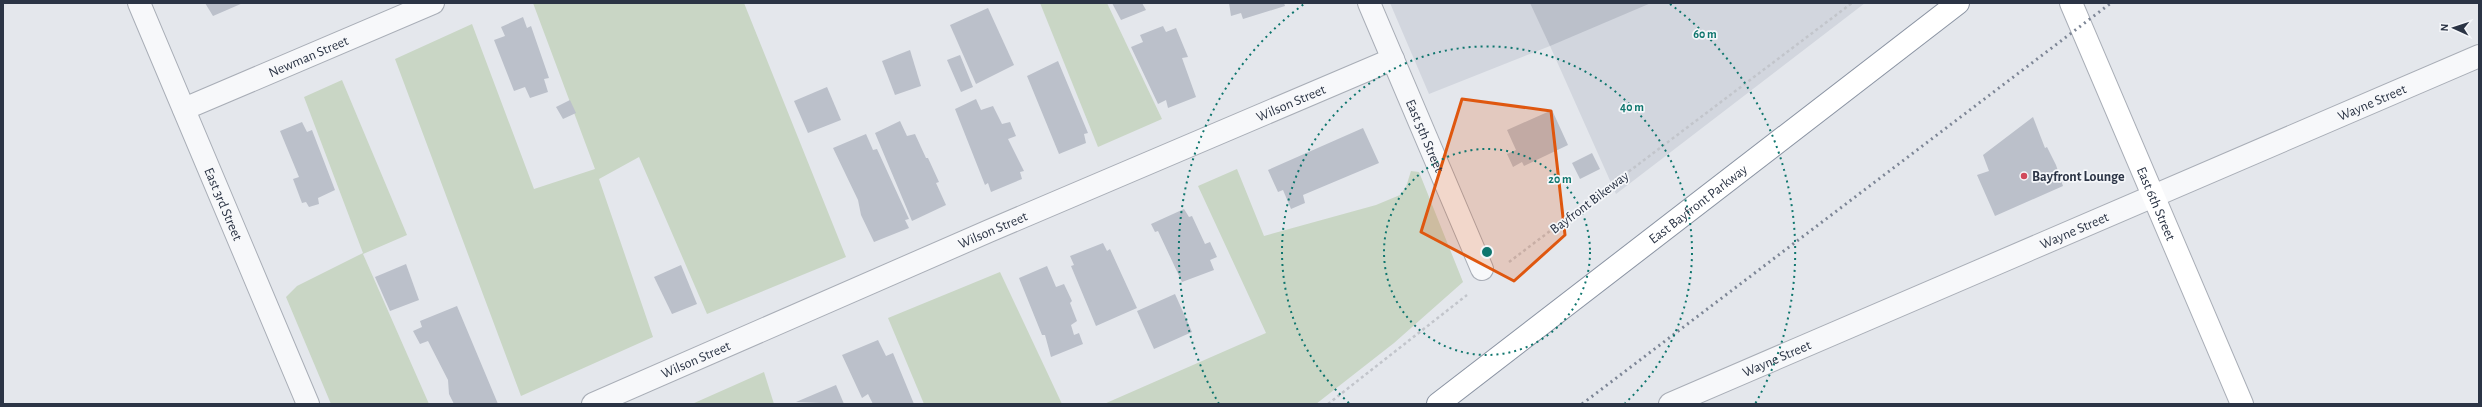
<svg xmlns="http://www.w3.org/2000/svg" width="2482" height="407" font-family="'Alegreya Sans',sans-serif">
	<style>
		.built { fill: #d2d6de }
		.green { fill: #c9d6c5 }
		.building { fill: #bbc0ca }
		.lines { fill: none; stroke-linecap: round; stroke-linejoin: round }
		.street-casing { stroke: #a9aeb7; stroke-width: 24 }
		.secondary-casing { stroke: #a9aeb7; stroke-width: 24 }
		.highway-casing { stroke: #8b94a3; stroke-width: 24 }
		.path { stroke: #c2c5cb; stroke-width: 2.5; stroke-dasharray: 3 3; stroke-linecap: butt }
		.street { stroke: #f7f8fa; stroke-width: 22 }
		.secondary { stroke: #fff; stroke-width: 22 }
		.highway { stroke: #fff; stroke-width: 22 }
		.rail { stroke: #7d8696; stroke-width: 3; stroke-dasharray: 2 4; stroke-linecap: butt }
		.marked { fill: #df570f; fill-opacity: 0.2; stroke: #df570f; stroke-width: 3; stroke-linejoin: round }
		.ring { fill: none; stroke: #0f766e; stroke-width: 2; stroke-dasharray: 2 4 }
		.poi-dot { fill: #d1495b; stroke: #f4f6f9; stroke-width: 1.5 }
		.labels { text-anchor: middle; stroke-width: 3.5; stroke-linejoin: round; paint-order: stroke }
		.street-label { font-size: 14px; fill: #2b3445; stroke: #f4f6f9 }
		.poi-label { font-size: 14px; font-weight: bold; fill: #2b3445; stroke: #f4f6f9; text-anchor: start }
		.centre { fill: #0f766e; stroke: #f4f6f9; stroke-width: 2 }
		.ring-label { font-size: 12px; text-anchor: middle; font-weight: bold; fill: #0f766e; stroke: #f4f6f9; stroke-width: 3.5; stroke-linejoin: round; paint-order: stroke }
	</style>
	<rect width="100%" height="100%" fill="#e4e7ec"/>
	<path class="built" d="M1390 3H1865L1616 194 1550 46 1429 94Z"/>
	<g class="green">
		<path d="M533 3H744L846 257 707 314 639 157 599 179 653 337 521 396 395 59 472 24 534 189 595 169Z"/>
		<path d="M1040 3H1107L1162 119 1098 147Z"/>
		<path d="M342 80 407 235 363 254 429 404H331L286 297 297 286 363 253 304 97Z"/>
		<path d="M1237 169 1264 236 1376 205 1400 195 1406 187 1411 171 1419 172 1463 282 1394 343 1316 404H1104L1266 333 1198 186Z"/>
		<path d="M1000 272 1062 404H924L888 318Z"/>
		<path d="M764 372 774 404H692Z"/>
	</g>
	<g class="building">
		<path d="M205 3H243L213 16Z"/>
		<path d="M1112 3H1142L1146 10 1121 20Z"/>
		<path d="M1229 3H1284L1285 6 1243 19 1241 13 1231 16Z"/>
		<path d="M1530 3H1651L1550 46Z"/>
		<path d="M988 8 1014 65 976 84 950 25Z"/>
		<path d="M523 17 527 28 531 26 549 78 544 79 548 92 530 98 525 87 514 91 494 40 505 36 501 27Z"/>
		<path d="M1163 26 1166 32 1176 28 1188 57 1182 58 1196 97 1168 108 1166 100 1158 104 1131 47 1143 42 1140 35Z"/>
		<path d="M910 50 921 86 895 95 882 61Z"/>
		<path d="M960 55 973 87 961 92 947 60Z"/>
		<path d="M1058 61 1088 133 1084 134 1086 143 1059 154 1027 76Z"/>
		<path d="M827 87 841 120 808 133 794 101Z"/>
		<path d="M976 99 981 110 993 106 1002 124 1010 122 1016 136 1008 139 1024 171 1020 172 1022 179 991 192 988 183 985 185 955 109Z"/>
		<path d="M570 100 576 113 563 119 556 107Z"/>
		<path d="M1552 110 1568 145 1524 166 1522 162 1513 167 1507 154 1516 150 1507 130Z"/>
		<path d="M2033 117 2045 148 2047 147 2056 165 2063 186 1995 216 1977 175 1989 171 1983 155Z"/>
		<path d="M900 121 907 136 915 134 926 158H928L939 182 936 183 946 205 912 221 875 133Z"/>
		<path d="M302 122 307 132 312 130 335 190 318 198 319 204 309 207 306 202 302 203 293 179 299 177 280 131Z"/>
		<path d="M1363 128 1379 163 1303 195 1305 203 1291 209 1283 190 1278 192 1268 170Z"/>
		<path d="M866 134 873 150 877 149 909 219 905 220 909 228 874 242 861 215 858 200 833 148Z"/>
		<path d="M1592 153 1600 169 1580 179 1572 163Z"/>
		<path d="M1184 209 1189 217 1192 216 1205 244 1210 242 1217 257 1210 260 1214 270 1182 282 1158 231 1155 232 1151 224Z"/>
		<path d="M1103 243 1107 251 1110 249 1137 308 1096 326 1071 266 1074 265 1070 256Z"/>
		<path d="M406 264 419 300 390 311 375 277Z"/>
		<path d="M681 265 697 304 672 314 654 277Z"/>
		<path d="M1047 266 1056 287 1064 284 1072 301 1070 303 1077 321 1071 325 1074 335 1079 333 1083 344 1051 357 1045 335H1042L1019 278Z"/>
		<path d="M1175 294 1192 332 1154 349 1137 311Z"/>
		<path d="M457 306 498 404H454L449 394 448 380 428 341 420 344 413 331 422 327 420 321Z"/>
		<path d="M878 340 886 356 893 353 914 404H873L868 394 862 398 842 355Z"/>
		<path d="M836 385 844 404 796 402Z"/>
	</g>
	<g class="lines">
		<defs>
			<g id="street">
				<path id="s1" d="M139 3 308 404"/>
				<path id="s2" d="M1369 3 1482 269"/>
				<path id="s3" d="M184 109 433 3"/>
				<path id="s4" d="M593 404 989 231 1393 59"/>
				<path id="s5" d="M1670 404 2479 56"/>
			</g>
			<g id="secondary">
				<path id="s6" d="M2071 3 2242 404"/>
			</g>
			<g id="highway">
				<path id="s7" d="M1438 404 1958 3"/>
			</g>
		</defs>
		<use href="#street" class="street-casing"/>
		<use href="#secondary" class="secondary-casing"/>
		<use href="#highway" class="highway-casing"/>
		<g class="path">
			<path d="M1509 262 1852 3"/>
			<path d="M1328 404 1467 295"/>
		</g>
		<use href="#street" class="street"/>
		<use href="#secondary" class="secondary"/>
		<use href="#highway" class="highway"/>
		<path class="rail" d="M1582 404 2111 3"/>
	</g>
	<path class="marked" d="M1462 99 1551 111 1565 235 1514 281 1421 232Z"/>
	<g class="ring">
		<circle cx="1487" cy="252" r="103"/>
		<path d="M1349 403A205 205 0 1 1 1625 403"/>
		<path d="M1219 404A308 308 0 0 1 1304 4M1670 4A308 308 0 0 1 1755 404"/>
	</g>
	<circle class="poi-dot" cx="2024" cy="176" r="4"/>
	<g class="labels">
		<g class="street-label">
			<text dy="5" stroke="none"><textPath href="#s3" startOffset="135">Newman Street</textPath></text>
			<text dy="5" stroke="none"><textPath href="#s4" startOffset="760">Wilson Street</textPath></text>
			<text dy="5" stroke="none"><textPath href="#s5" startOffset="764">Wayne Street</textPath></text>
			<text dy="5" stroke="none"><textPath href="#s2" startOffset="144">East 5th Street</textPath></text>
			<text transform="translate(1589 202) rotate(-37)" y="5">Bayfront Bikeway</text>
			<text dy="5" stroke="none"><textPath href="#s1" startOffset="218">East 3rd Street</textPath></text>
			<text dy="5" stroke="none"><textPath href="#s6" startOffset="218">East 6th Street</textPath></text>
			<text dy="5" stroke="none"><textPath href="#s7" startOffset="328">East Bayfront Parkway</textPath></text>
			<text dy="5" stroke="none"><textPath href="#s4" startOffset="436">Wilson Street</textPath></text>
			<text dy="5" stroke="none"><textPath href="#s5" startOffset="440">Wayne Street</textPath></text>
			<text dy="5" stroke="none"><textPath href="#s5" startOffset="116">Wayne Street</textPath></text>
			<text dy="5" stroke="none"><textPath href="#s4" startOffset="112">Wilson Street</textPath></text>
		</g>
		<g class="poi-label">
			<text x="2032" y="181">Bayfront Lounge</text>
		</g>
	</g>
	<circle cx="1487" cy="252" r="6" class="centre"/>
	<g class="ring-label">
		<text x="1705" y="38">60 m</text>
		<text x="1632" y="111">40 m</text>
		<text x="1560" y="183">20 m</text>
	</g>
	<rect width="2482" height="407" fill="none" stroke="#2b3445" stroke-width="8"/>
	<g transform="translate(2454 28) rotate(273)" stroke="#f4f6f9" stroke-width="3" paint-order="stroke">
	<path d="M0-3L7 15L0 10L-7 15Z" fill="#2b3445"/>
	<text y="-6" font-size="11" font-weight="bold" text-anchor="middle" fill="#2b3445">N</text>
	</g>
</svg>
